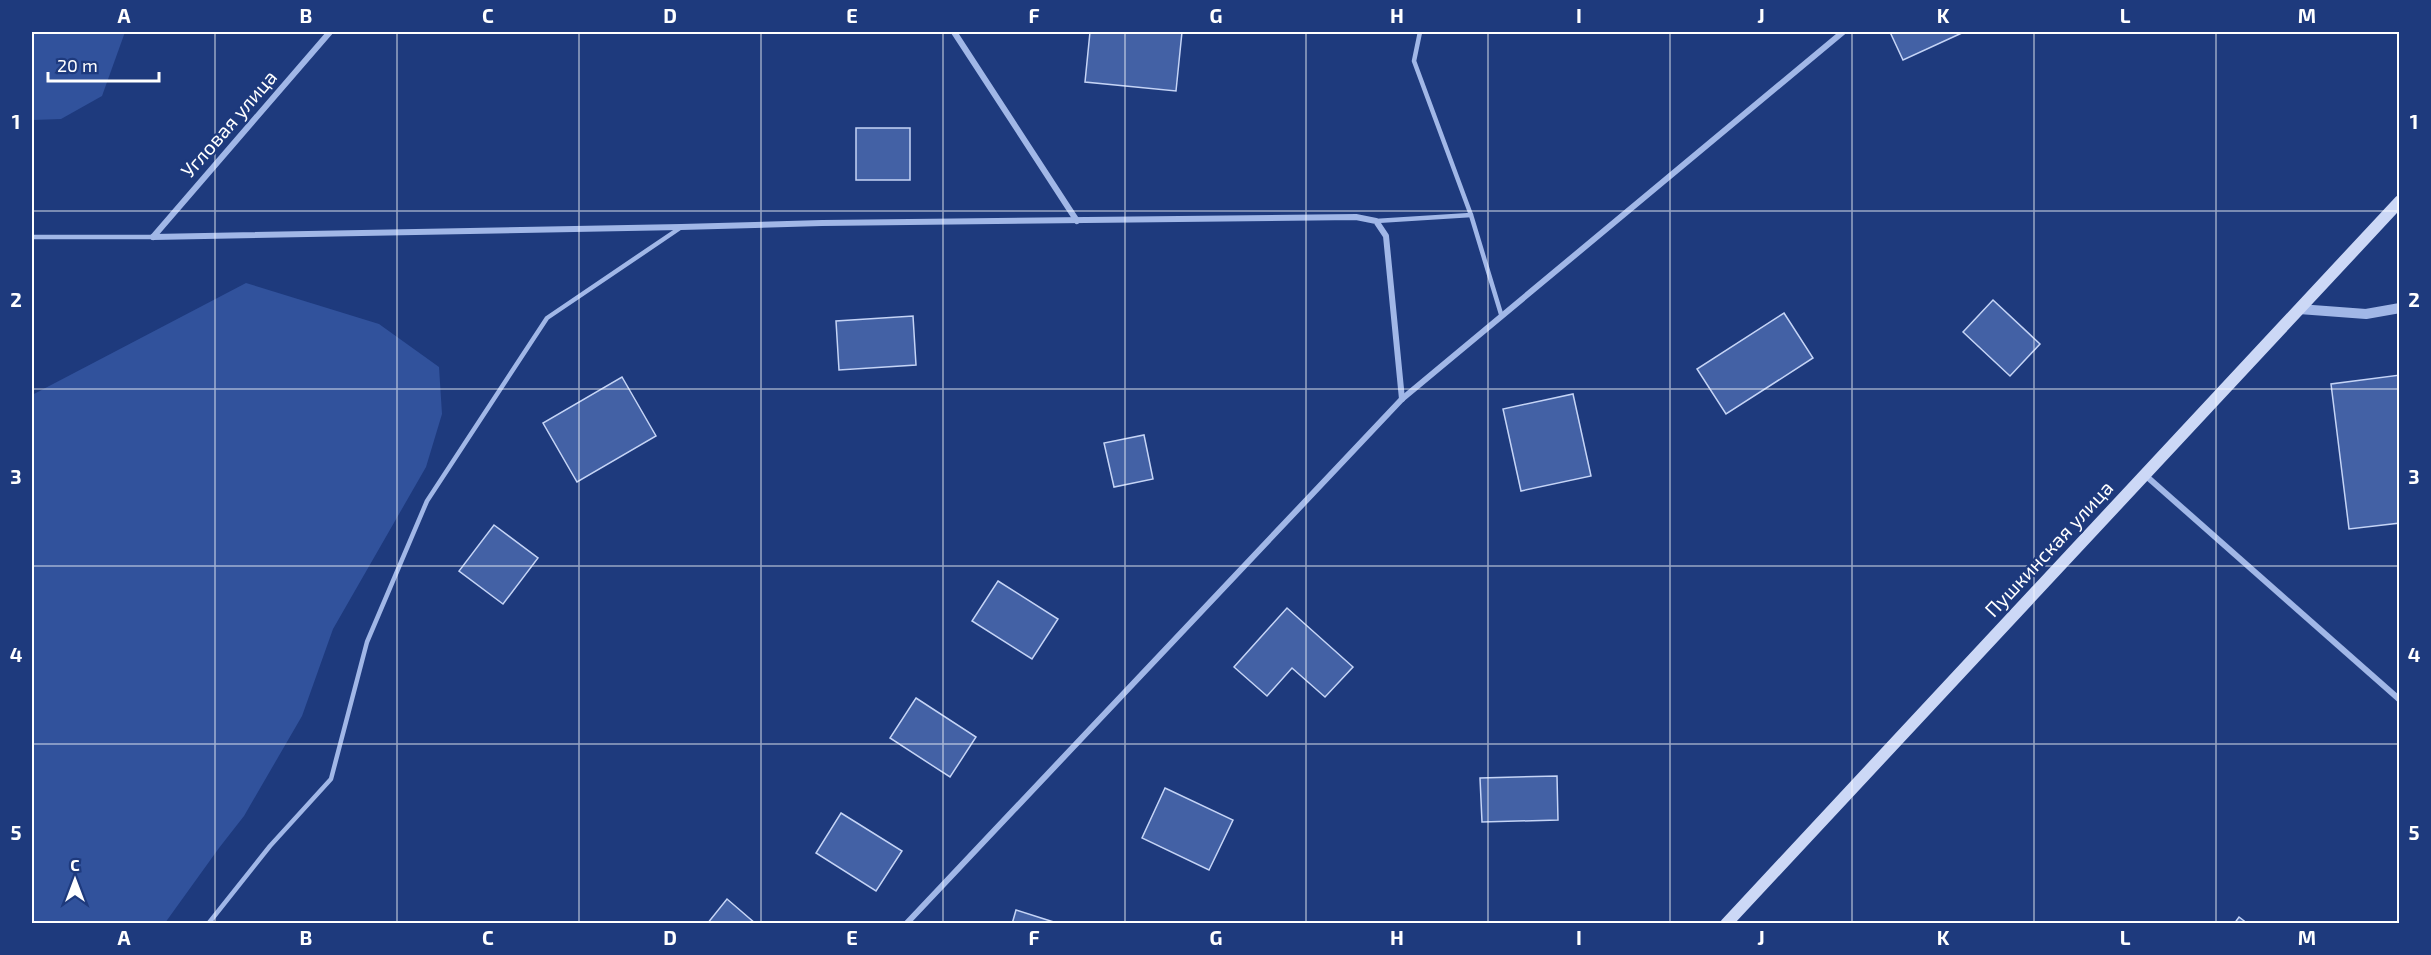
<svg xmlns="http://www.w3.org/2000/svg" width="2431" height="955" font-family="'Exo 2',sans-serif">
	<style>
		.green { fill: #31529c }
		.building { fill: #4361a5; stroke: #c5d4f6; stroke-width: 1.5 }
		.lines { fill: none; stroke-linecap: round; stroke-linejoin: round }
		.service { stroke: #a1b7e7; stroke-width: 4.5 }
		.minor { stroke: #a1b7e7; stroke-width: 6 }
		.tertiary { stroke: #a1b7e7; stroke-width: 10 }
		.secondary { stroke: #ccd8f6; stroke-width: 12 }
		.grid { fill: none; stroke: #fff; stroke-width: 1.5; stroke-opacity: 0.55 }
		.labels { text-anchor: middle; stroke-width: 4.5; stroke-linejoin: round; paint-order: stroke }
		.street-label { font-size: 20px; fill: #fff; stroke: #1e3a7d }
		.neatline { fill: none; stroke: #fff; stroke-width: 2 }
		.grid-label { font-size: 20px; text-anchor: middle; font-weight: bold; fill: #fff }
	</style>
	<rect width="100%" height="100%" fill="#1e3a7d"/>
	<g class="green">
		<path d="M32 32H125L102 96 61 119 32 120Z"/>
		<path d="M246 283 379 324 439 367 442 414 426 467 333 629 302 716 244 816 219 848 165 923H32V395Z"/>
	</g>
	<g class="building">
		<path d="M1090 32H1182L1176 91 1085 82Z"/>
		<path d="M1890 32H1964L1903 60Z"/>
		<rect x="856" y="128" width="54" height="52"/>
		<path d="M1993 300 2040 344 2010 376 1963 332Z"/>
		<path d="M1784 313 1813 358 1726 414 1697 369Z"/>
		<path d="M913 316 916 365 839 370 836 321Z"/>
		<path d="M2400 375V523L2349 529 2331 384Z"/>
		<path d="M622 377 656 436 577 482 543 423Z"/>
		<path d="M1573 394 1591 476 1521 491 1503 409Z"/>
		<path d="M1144 435 1153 479 1114 487 1104 443Z"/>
		<path d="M494 525 538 558 503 604 459 571Z"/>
		<path d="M998 581 1058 619 1032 659 972 621Z"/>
		<path d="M1287 608 1353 667 1325 697 1292 668 1267 696 1234 667Z"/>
		<path d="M916 698 976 737 950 777 890 738Z"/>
		<path d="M1557 776 1558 820 1482 822 1480 778Z"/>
		<path d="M1165 788 1233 820 1209 870 1142 838Z"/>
		<path d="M841 813 902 851 876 891 816 853Z"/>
		<path d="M727 899 756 924H707Z"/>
		<path d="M1016 910 1060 924H1012Z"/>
		<path d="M2239 917 2248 924H2234Z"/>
	</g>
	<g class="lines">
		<g class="service">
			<path d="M1420 32 1414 61 1471 215 1501 314"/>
			<path d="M1376 221 1471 215"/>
			<path d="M32 237H153"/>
			<path d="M208 924 270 846 331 779 367 642 427 501 547 318 680 228"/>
		</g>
		<g class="minor">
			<path d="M954 32 1077 221"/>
			<path d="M153 237 681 227 822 223 1356 217 1376 221 1386 236 1402 399"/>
			<path d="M153 237 330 32"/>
			<path d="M2145 475 2400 700"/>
			<path d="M906 924 1402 399 1843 32"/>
		</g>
		<path class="tertiary" d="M2299 309 2366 314 2400 308"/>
		<path class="secondary" d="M1726 924 2400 201"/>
	</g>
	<path class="grid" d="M215 32V924M397 32V924M579 32V924M761 32V924M943 32V924M1125 32V924M1306 32V924M1488 32V924M1670 32V924M1852 32V924M2034 32V924M2216 32V924M32 211H2400M32 389H2400M32 566H2400M32 744H2400"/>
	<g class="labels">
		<g class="street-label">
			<text transform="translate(229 124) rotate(-49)" y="7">Угловая улица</text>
			<text transform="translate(2049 549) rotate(-47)" y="7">Пушкинская улица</text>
		</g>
	</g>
	<rect width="2431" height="955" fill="none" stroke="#1e3a7d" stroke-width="66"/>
	<g transform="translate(75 880)" stroke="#1e3a7d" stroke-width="4.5" paint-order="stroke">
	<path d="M0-4.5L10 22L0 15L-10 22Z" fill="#ffffff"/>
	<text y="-9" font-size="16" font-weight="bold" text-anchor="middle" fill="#ffffff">С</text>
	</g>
	<path d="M48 72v9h111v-9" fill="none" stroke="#ffffff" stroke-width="3"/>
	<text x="57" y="72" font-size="18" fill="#ffffff" stroke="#1e3a7d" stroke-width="4.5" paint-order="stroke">20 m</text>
	<rect x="33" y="33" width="2365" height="889" class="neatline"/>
	<g class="grid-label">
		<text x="124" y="23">A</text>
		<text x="306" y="23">B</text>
		<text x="488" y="23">C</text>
		<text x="670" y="23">D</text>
		<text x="852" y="23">E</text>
		<text x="1034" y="23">F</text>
		<text x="1216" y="23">G</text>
		<text x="1397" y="23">H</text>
		<text x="1579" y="23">I</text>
		<text x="1761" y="23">J</text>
		<text x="1943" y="23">K</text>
		<text x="2125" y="23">L</text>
		<text x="2307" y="23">M</text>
		<text x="16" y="129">1</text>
		<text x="2414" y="129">1</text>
		<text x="16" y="307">2</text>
		<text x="2414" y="307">2</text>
		<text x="16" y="484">3</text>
		<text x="2414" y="484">3</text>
		<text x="16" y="662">4</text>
		<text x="2414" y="662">4</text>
		<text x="16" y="840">5</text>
		<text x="2414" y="840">5</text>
		<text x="124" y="945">A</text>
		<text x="306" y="945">B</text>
		<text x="488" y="945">C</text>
		<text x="670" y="945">D</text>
		<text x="852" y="945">E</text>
		<text x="1034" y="945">F</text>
		<text x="1216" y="945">G</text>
		<text x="1397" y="945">H</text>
		<text x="1579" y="945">I</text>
		<text x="1761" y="945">J</text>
		<text x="1943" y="945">K</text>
		<text x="2125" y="945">L</text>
		<text x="2307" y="945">M</text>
	</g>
</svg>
